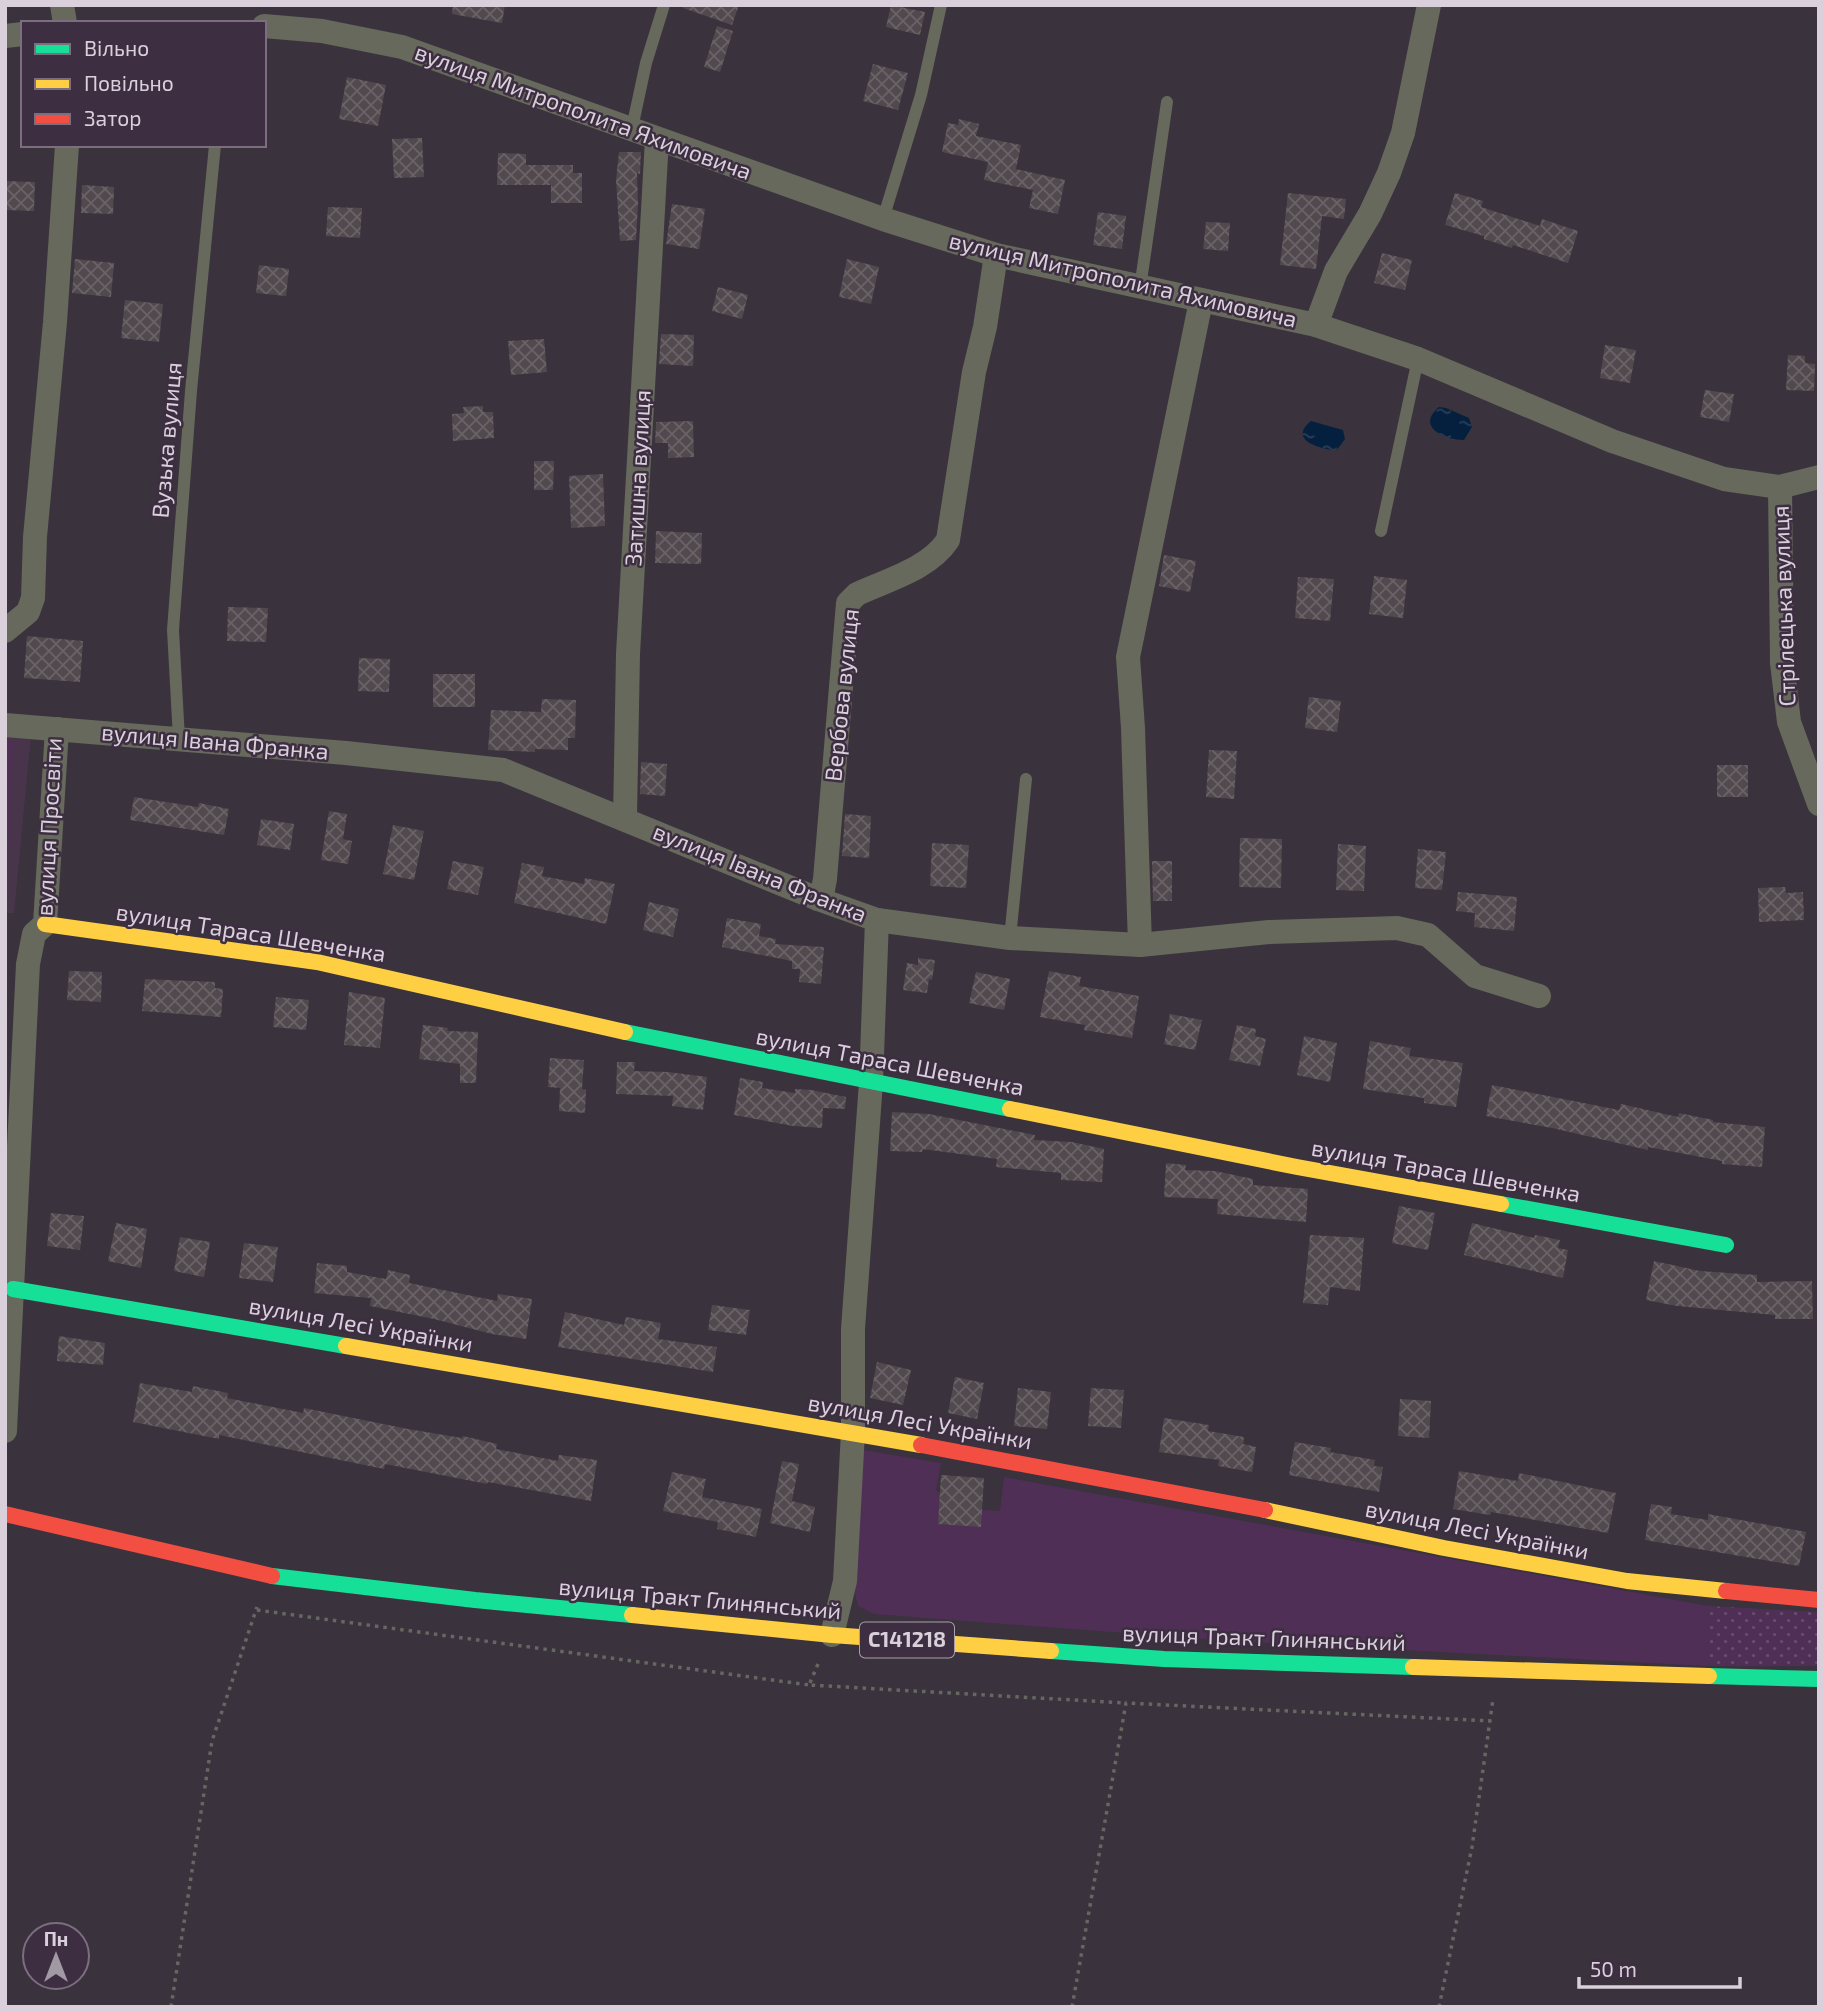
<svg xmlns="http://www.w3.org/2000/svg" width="1824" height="2012" font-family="'Exo 2',sans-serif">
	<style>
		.built { fill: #48354c }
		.grass { fill: url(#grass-dots) }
		.garden { fill: #502f57 }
		.water { fill: url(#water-ripples) }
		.building { fill: url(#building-cross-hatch) }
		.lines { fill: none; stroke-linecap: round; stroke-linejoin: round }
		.path { stroke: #666760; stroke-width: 3.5; stroke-dasharray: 3.5 5; stroke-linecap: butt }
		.lane { stroke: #66695b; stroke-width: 12 }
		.street { stroke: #66695b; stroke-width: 24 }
		.fast { stroke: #16e098; stroke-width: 16 }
		.slow { stroke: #ffcf43; stroke-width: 16 }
		.jam { stroke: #f24e42; stroke-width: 16 }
		.labels { text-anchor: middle; stroke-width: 5; stroke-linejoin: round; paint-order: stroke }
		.shield { fill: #3d2e41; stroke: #aa9fad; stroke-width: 2 }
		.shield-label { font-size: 21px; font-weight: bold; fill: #d9d0db }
		.street-label { font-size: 23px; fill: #d9d0db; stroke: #3d2e41 }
	</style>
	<defs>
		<pattern id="grass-dots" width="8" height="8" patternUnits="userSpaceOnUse" patternTransform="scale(1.75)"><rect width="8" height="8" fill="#502f57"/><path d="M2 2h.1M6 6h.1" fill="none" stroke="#694c6f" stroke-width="1.8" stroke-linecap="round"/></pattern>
		<pattern id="water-ripples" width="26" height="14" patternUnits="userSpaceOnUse" patternTransform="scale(1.75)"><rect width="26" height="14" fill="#05203f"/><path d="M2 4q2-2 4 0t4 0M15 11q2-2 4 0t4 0" fill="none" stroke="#293f5a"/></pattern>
		<pattern id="building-cross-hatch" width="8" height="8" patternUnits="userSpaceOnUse" patternTransform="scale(1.75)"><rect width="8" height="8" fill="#51494d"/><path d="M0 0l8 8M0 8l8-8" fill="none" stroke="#696266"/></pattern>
	</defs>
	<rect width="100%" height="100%" fill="#3a323d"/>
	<path class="built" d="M5 732 31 735 14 913H5Z"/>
	<path class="grass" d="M1708 1606 1819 1612V1666H1708Z"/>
	<g class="garden">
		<path d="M5 741 13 742 7 874H5Z"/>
		<path d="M863 1450 941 1463 936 1490 940 1493 939 1524 981 1526 982 1510 1000 1511 1004 1477 1708 1606V1666L1231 1641 874 1614 858 1606 855 1594 861 1456Z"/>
	</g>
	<g class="water">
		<path d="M1439 407 1446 408 1469 418 1472 427 1464 440C1445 440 1415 427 1439 407Z"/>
		<path d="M1311 421 1343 430 1345 439 1337 450C1321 450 1287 440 1311 421Z"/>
	</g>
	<g class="building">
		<path d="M453 5H505L502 23 452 14Z"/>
		<path d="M684 5H739L732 25 683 8Z"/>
		<path d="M891 5 925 12 920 35 886 27Z"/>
		<path d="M717 26 733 31 720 72 704 67Z"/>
		<path d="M873 64 908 73 898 110 863 101Z"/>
		<path d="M347 77 386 85 378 126 339 119Z"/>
		<path d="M959 119 979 124 976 136 1021 145 1016 169 1065 180 1058 214 1029 208 1033 190 984 180 988 162 942 152 948 123 958 125Z"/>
		<path d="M422 138 424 177 394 178 392 139Z"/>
		<path d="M619 152H641L640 174 637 173 638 204 636 240 620 241 616 180Z"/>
		<path d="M498 153 526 154V165H573V173H582V203H551V185H497Z"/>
		<path d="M5 181 35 182 34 211 5 210Z"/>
		<path d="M82 185 114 187 113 214 81 213Z"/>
		<path d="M1288 193 1346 199 1344 219 1322 216 1316 269 1280 265Z"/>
		<path d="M1455 193 1483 201 1481 207 1540 226 1542 219 1578 231 1568 263 1513 245 1512 248 1484 239V236L1445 225Z"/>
		<path d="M672 204 705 209 699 249 666 244Z"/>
		<path d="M328 207 362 208 360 238 326 236Z"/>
		<path d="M1098 212 1126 216 1122 249 1093 245Z"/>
		<path d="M1206 222 1230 223 1228 251 1203 249Z"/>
		<path d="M1382 253 1412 260 1405 290 1374 283Z"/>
		<path d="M75 259 114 263 111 297 72 293Z"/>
		<path d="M847 259 879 267 871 304 839 297Z"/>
		<path d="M259 265 289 269 286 296 256 293Z"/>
		<path d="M718 287 748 295 742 319 712 311Z"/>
		<path d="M125 300 163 304 159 342 121 338Z"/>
		<path d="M661 334 694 335 693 366 659 364Z"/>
		<path d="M544 339 547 372 511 375 508 341Z"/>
		<path d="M1605 345 1636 350 1630 383 1600 378Z"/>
		<path d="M1788 355 1805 356V363L1815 364 1814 391 1786 390Z"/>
		<path d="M1705 390 1734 394 1729 422 1700 417Z"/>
		<path d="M483 406V412H493L494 438 453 441 452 414 464 413 463 407Z"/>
		<path d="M693 421 694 457 668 458V443H655L656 422Z"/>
		<path d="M534 461H554L553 490H534Z"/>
		<path d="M603 474 605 526 571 528 569 476Z"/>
		<path d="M656 531 702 533 701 564 655 563Z"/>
		<path d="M1164 555 1196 561 1190 592 1159 586Z"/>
		<path d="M1374 576 1407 580 1403 618 1369 614Z"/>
		<path d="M1298 577 1334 579 1330 621 1295 618Z"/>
		<path d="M228 607 268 608 266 642 227 641Z"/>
		<path d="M27 636 83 641 80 682 24 678Z"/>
		<path d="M359 658 390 659 389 692 358 691Z"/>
		<rect x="433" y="674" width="42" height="33"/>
		<path d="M1309 697 1341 701 1337 732 1305 728Z"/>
		<path d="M542 699 576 700 575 738H568V750L535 749V752L488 750 491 710 541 712Z"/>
		<path d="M1209 750 1237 751 1234 799 1206 797Z"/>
		<path d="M641 762 667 764 665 796 640 794Z"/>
		<rect x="1717" y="765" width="31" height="32"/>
		<path d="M134 797 198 807 199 803 229 809 224 835 130 820Z"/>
		<path d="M329 811 347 814 343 839 352 841 348 864 321 860Z"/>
		<path d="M845 814 871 816 869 858 842 856Z"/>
		<path d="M261 819 294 824 290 850 257 845Z"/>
		<path d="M393 825 424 831 414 880 383 874Z"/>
		<path d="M1240 838 1282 839 1281 888 1239 887Z"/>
		<path d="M932 843 969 845 966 888 930 886Z"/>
		<path d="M1338 844 1366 846 1364 891 1336 890Z"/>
		<path d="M1418 849 1446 852 1442 890 1415 888Z"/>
		<path d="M453 861 484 867 478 895 447 889Z"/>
		<path d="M1152 861H1172V901H1153Z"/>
		<path d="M522 863 544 867 542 876 584 884 585 878 615 884 606 924 514 903Z"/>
		<path d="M1785 887 1786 893 1803 892 1804 920 1759 922 1758 888Z"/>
		<path d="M1458 892 1517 897 1514 931 1474 927 1475 913 1456 911Z"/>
		<path d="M649 902 679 909 673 937 643 930Z"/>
		<path d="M727 918 761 924 759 936 776 939 775 944 824 947 821 984 799 982 800 969H792V961L722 947Z"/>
		<path d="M918 958 935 960 932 980 929 979 927 993 903 990 907 963 918 965Z"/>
		<path d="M69 971 102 972 101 1002 67 1000Z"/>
		<path d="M1049 971 1081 977 1079 986 1139 996 1132 1038 1084 1030 1085 1025 1040 1017Z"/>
		<path d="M976 972 1010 979 1004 1010 969 1003Z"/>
		<path d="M145 979 215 982V988L223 989 221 1017 142 1011Z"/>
		<path d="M349 992 385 998 380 1048 344 1045Z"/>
		<path d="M276 997 309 1000 306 1030 273 1027Z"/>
		<path d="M1170 1014 1202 1020 1195 1050 1164 1044Z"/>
		<path d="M423 1025 448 1028 447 1031 478 1032 476 1083H460V1064L419 1059Z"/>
		<path d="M1237 1025 1256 1029 1255 1036 1266 1039 1260 1066 1229 1060Z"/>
		<path d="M1304 1036 1337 1043 1330 1082 1297 1075Z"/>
		<path d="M1370 1041 1411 1048 1409 1056 1463 1063 1456 1107 1424 1103V1098L1363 1089Z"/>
		<path d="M550 1058 584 1060 582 1089 586 1090 585 1113 559 1111 560 1088 548 1087Z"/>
		<path d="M617 1062H635L634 1071 668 1072 707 1077 703 1110 672 1106 673 1096 616 1094Z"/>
		<path d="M740 1078 763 1082 762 1088 795 1093V1089L811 1090 846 1097 845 1109 823 1108 822 1128 793 1126 734 1115Z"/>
		<path d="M1492 1085 1619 1110 1621 1104 1678 1117 1679 1113 1713 1120V1122L1765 1127 1762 1167 1722 1164V1161L1648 1147V1150L1552 1128 1486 1116Z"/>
		<path d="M892 1112 929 1114 1035 1135 1034 1140 1072 1142 1104 1149 1102 1182 1061 1180V1173L996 1167 997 1159 923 1149 922 1152 890 1151Z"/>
		<path d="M1166 1163 1186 1165 1185 1170 1215 1171 1253 1179V1185L1308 1189 1306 1222 1217 1214 1218 1199 1164 1197Z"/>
		<path d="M1399 1206 1435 1213 1428 1250 1392 1243Z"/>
		<path d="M51 1213 84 1216 80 1250 47 1246Z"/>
		<path d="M116 1223 147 1229 141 1268 108 1261Z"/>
		<path d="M1472 1223 1534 1238 1535 1235 1560 1240 1558 1248 1568 1250 1563 1278 1464 1255Z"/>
		<path d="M1310 1235 1364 1238 1360 1291 1330 1287 1328 1305 1303 1303Z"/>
		<path d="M180 1237 210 1242 204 1277 174 1271Z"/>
		<path d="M244 1243 278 1247 273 1282 239 1278Z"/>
		<path d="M1654 1261 1700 1271 1757 1275V1282L1812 1281 1813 1319H1775V1315L1677 1306 1646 1300Z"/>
		<path d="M317 1263 347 1266V1272L386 1279 388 1270 410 1275 409 1283 497 1301 498 1294 532 1299 526 1339 492 1334 434 1319 370 1306 371 1298 314 1293Z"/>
		<path d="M712 1305 750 1310 746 1335 708 1330Z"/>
		<path d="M565 1312 624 1325 626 1317 661 1323 658 1339 717 1347 713 1372 558 1347Z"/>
		<path d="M59 1336 105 1343 103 1365 57 1361Z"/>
		<path d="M877 1362 911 1370 903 1405 870 1398Z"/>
		<path d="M955 1377 984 1383 977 1419 948 1413Z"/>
		<path d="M140 1383 192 1392 193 1386 228 1393 227 1398 303 1413 304 1408 408 1429 462 1438 463 1436 497 1444 496 1449 558 1461 559 1455 597 1460 591 1501 488 1482 487 1484 385 1464 384 1469 219 1435V1439L133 1422Z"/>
		<path d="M1018 1388 1051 1392 1047 1429 1014 1426Z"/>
		<path d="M1091 1388 1124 1390 1121 1428 1088 1426Z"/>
		<path d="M1400 1399 1431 1401 1429 1438 1398 1436Z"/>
		<path d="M1164 1418 1209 1425 1208 1431 1244 1437 1243 1444 1256 1447 1252 1472 1218 1466 1219 1460 1159 1452Z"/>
		<path d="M1295 1442 1331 1448 1330 1452 1375 1460 1374 1466 1383 1467 1379 1492 1289 1475Z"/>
		<path d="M782 1461 799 1464 792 1501 815 1507 810 1532 770 1523Z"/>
		<path d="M1459 1471 1518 1481 1519 1473 1616 1493 1608 1533 1491 1512 1490 1515 1453 1509Z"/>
		<path d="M672 1472 706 1479 702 1497 762 1509 756 1537 717 1529 718 1522 663 1511Z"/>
		<path d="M941 1475 984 1478 981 1527 938 1524Z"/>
		<path d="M1651 1504 1672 1507 1671 1514 1708 1520V1514L1806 1532 1799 1566 1645 1540Z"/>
	</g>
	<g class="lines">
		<g class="path">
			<path d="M257 1610 809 1685"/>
			<path d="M818 1664 809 1685 1126 1703"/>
			<path d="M171 2007 212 1741 257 1607"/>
			<path d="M1072 2007 1126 1703 1491 1721"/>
			<path d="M1439 2007 1472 1847 1493 1699"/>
		</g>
		<g class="lane">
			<path d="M632 128 646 63 664 5"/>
			<path d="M883 219 921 95 941 5"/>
			<path d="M1140 288 1167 102"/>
			<path d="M1381 531 1418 359"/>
			<path d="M179 739 173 630 191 391 215 145"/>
			<path d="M1010 938 1026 779"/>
		</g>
		<g class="street">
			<path d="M62 5 65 23"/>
			<path d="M264 26 322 31 402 47 883 219 996 255 1316 325 1418 359 1612 441 1724 479 1780 487 1819 477"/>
			<path d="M5 36 23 34"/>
			<path d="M1316 325 1336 271 1370 214 1389 173 1403 133 1429 5"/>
			<path d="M1780 487 1782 663 1789 722 1819 804"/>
			<path d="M5 631 28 612 33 598 35 537 55 322 67 145"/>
			<path d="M5 725 346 753 503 770 818 899 877 920 1010 938 1140 945 1269 932 1397 928 1428 935 1475 976 1539 996"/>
			<path d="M625 818 628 654 657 139"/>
			<path d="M818 899 822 895 825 879 848 603 857 594C887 580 929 569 948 540L974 372 985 327 996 255"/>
			<path d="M1140 945 1133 728 1128 657 1201 301"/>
			<path d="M5 1431 28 964 34 934 45 924 57 729"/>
			<path d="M832 1635 845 1581 853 1432V1329L871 1082 877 920"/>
		</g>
		<g class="fast">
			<path d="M625 1032 1010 1109"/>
			<path d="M1501 1204 1726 1245"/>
			<path d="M13 1289 346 1346"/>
			<path d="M272 1576 475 1600 632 1615"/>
			<path d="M1051 1651 1164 1659 1413 1667"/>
			<path d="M1709 1676 1819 1679"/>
		</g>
		<g class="slow">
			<path d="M45 924 317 962 625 1032"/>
			<path d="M1010 1109 1297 1167 1501 1204"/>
			<path d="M346 1346 921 1445"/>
			<path d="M1265 1510 1444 1548 1627 1581 1726 1591"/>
			<path d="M632 1615 832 1635 1051 1651"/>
			<path d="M1413 1667 1709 1676"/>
		</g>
		<g class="jam">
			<path d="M921 1445 1265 1510"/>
			<path d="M5 1514 272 1576"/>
			<path d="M1726 1591 1819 1600"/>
		</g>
	</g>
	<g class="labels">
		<rect class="shield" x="860" y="1622.5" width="94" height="35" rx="5"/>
		<g class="shield-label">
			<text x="907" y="1647">С141218</text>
		</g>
		<g class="street-label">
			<text transform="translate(583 112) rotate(20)" y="8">вулиця Митрополита Яхимовича</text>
			<text transform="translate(1123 280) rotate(13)" y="8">вулиця Митрополита Яхимовича</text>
			<text transform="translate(167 440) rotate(-85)" y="8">Вузька вулиця</text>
			<text transform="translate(638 478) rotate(-87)" y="8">Затишна вулиця</text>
			<text transform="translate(1784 606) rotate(-92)" y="8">Стрілецька вулиця</text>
			<text transform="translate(842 695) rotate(-84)" y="8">Вербова вулиця</text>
			<text transform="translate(215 742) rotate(5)" y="8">вулиця Івана Франка</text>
			<text transform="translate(49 827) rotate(-87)" y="8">вулиця Просвіти</text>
			<text transform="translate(760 873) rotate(22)" y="8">вулиця Івана Франка</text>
			<text transform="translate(251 933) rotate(9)" y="8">вулиця Тараса Шевченка</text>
			<text transform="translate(890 1062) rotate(11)" y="8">вулиця Тараса Шевченка</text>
			<text transform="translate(1446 1171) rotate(10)" y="8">вулиця Тараса Шевченка</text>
			<text transform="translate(361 1325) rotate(10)" y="8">вулиця Лесі Українки</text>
			<text transform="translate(920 1422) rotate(10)" y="8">вулиця Лесі Українки</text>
			<text transform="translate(1477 1530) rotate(11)" y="8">вулиця Лесі Українки</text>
			<text transform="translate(700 1599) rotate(5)" y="8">вулиця Тракт Глинянський</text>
			<text transform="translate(1264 1638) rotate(2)" y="8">вулиця Тракт Глинянський</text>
		</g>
	</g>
	<rect width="1824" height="2012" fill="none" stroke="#d9d0db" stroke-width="14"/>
	<rect x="21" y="21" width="245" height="126" fill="#3d2e41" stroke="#7b6f7f" stroke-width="2"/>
	<rect x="35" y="44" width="35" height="10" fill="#16e098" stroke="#7b6f7f" stroke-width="2"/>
	<text x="84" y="56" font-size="21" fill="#d9d0db">Вільно</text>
	<rect x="35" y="79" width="35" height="10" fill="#ffcf43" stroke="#7b6f7f" stroke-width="2"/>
	<text x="84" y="91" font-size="21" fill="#d9d0db">Повільно</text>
	<rect x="35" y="114" width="35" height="10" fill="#f24e42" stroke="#7b6f7f" stroke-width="2"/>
	<text x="84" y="126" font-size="21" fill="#d9d0db">Затор</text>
	<g transform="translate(56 1956)"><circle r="33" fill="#3d2e41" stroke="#7b6f7f" stroke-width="2"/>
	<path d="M0-5L12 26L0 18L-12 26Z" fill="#a199a4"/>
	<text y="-10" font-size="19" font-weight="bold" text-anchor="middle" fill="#d9d0db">Пн</text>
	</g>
	<path d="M1579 1977v10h161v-10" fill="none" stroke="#d9d0db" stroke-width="3.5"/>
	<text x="1590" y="1977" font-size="21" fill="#d9d0db" stroke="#3d2e41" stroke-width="5" paint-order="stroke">50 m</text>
</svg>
